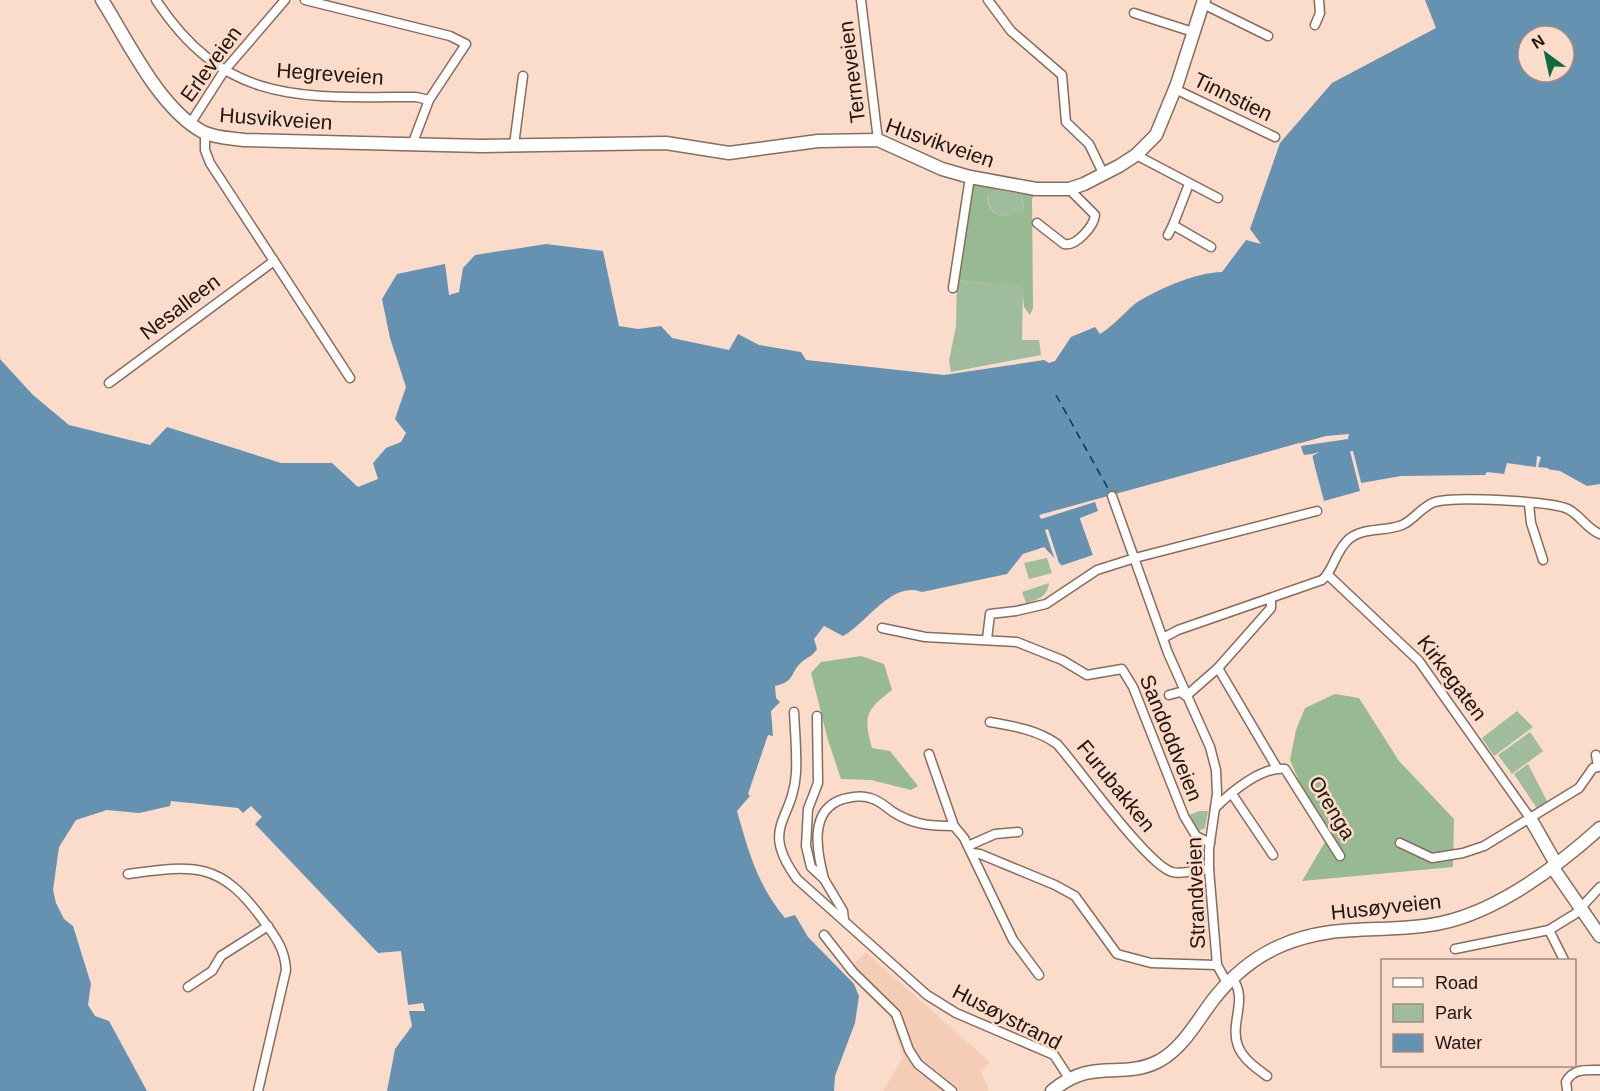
<svg xmlns="http://www.w3.org/2000/svg" width="1600" height="1091" font-family="Helvetica,sans-serif">
	<style>
		.built { fill: #f5cdb7 }
		.green { fill: #9fbc9c }
		.forest { fill: #97ba93 }
		.water { fill: #6592b0; fill-rule: evenodd }
		.pier { fill: #fbdbc9 }
		.lines { fill: none; stroke-linecap: round; stroke-linejoin: round }
		.ferry { stroke: #003a59; stroke-width: 1.5; stroke-dasharray: 8 6; stroke-linecap: butt }
		.street-casing { stroke: #886c5c; stroke-width: 11 }
		.secondary-casing { stroke: #886c5c; stroke-width: 15 }
		.street { stroke: #fff; stroke-width: 8 }
		.secondary { stroke: #fff; stroke-width: 12 }
		.labels { text-anchor: middle; stroke-width: 5; stroke-linejoin: round; paint-order: stroke }
		.street-label { font-size: 21px; fill: #20150f; stroke: #fbdbc9 }
	</style>
	<rect width="100%" height="100%" fill="#fbdbc9"/>
	<path class="built" d="M865 952 990 1062 981 1072 989 1091H883L903 1057 890 1015 848 971Z"/>
	<g class="green">
		<path d="M1000 190 1022 194 1024 211C1005 219 990 220 987 195Z"/>
		<path d="M957 280 1023 287 1022 340H1039L1041 355 951 372 949 361 956 326Z"/>
		<path d="M1047 558 1052 573 1029 579 1024 563Z"/>
		<path d="M1049 583C1047 597 1039 599 1026 603L1022 592Z"/>
		<path d="M1517 711 1533 727 1494 756 1482 738Z"/>
		<path d="M1530 732 1543 751 1512 774 1498 755Z"/>
		<path d="M1528 764 1548 803 1538 810 1514 774Z"/>
		<path d="M1199 811H1208L1205 828 1196 832 1187 816Z"/>
	</g>
	<g class="forest">
		<path d="M971 183 1000 190 987 195C989 220 1006 219 1024 210L1022 194 1035 193 1032 199 1033 308 1030 315 1024 307 1022 287 957 280Z"/>
		<path d="M861 656 884 664 892 690C866 710 863 716 872 748L890 751 918 786 911 790 871 780 841 779 828 740 811 673 821 662Z"/>
		<path d="M1335 694 1359 698 1399 761 1454 819 1453 867 1302 881 1325 842 1290 760 1296 730 1305 708Z"/>
	</g>
	<path class="water" d="M1425 0H1600V484L1587 486 1560 471 1507 463 1504 474 1487 472 1485 475 1401 476 1361 483 1363 493 1322 503 1312 454 1304 455 1299 443 1096 501 1099 512 1080 519 1093 555 1063 567 1044 547 1023 554 1007 574 922 592C892 580 867 623 843 636L824 626 814 639 817 649C812 657 809 656 803 661 789 672 797 681 775 686L776 698 780 702 771 711 773 736 768 735 748 794 750 796 737 811C749 853 757 884 785 918L795 915 808 937 854 984 859 996 855 1023 835 1076 834 1091H387L395 1049 412 1026 409 1011H425L423 1003 408 1005 401 951 378 953 255 824 262 817 251 806 243 813 238 808 171 801 170 806 139 813 107 810 76 820 59 847 53 890 56 903 64 919 73 926 91 984 88 1005 95 1016 109 1021 147 1091H0V359L33 395 69 425 150 445 167 427 281 463H332L358 487 378 479 373 463 386 448 401 442 406 433 395 419 406 387 390 338 382 299 397 274 445 264 449 295 459 292 463 268 475 255 546 244 603 251 619 326 638 329 661 326 672 338 729 350 738 334 759 345 801 352 806 360 944 375 1044 360 1049 363 1055 361 1071 337 1095 327 1100 334C1115 325 1128 308 1139 301 1163 287 1195 273 1222 272L1246 240 1261 244 1250 229 1280 143 1332 83 1436 28ZM1528 36H1564V72H1528Z"/>
	<g class="pier">
		<path d="M1349 434 1348 439 1301 446 1303 456 1320 452 1312 456 1324 501 1360 491 1350 451H1353L1364 494 1319 504 1309 457H1302L1298 447 1099 503 1102 513 1083 520 1095 557 1061 570 1057 566 1045 530 1048 529 1060 566 1093 555 1080 518 1098 511 1095 502 1041 519 1039 515 1326 436Z"/>
		<path d="M1537 456 1541 457 1538 467 1548 468 1550 473 1522 469V466L1536 467Z"/>
	</g>
	<g class="lines">
		<path class="ferry" d="M1056 395 1111 494"/>
		<defs>
			<g id="street">
				<path d="M156 0C226 106 301 97 416 97L429 100"/>
				<path d="M305 0 450 36 466 44 429 100 412 145"/>
				<path d="M861 0 878 140"/>
				<path d="M988 0 1011 31 1062 75 1066 122 1089 144 1104 175"/>
				<path d="M1203 4 1268 36"/>
				<path d="M1134 13 1193 32"/>
				<path d="M1315 25 1320 13 1319 0"/>
				<path d="M1175 89 1275 137"/>
				<path d="M190 124 224 71 285 0"/>
				<path d="M514 145 523 76"/>
				<path d="M1136 155 1218 198"/>
				<path d="M1189 184 1173 225 1211 247"/>
				<path d="M1037 223 1064 244C1076 247 1094 226 1095 215L1069 189"/>
				<path d="M1168 235 1173 225"/>
				<path d="M274 261 350 378"/>
				<path d="M953 288 970 177"/>
				<path d="M109 383 274 261 210 163 205 150V133"/>
				<path d="M1112 496 1168 653 1210 747 1216 770 1217 794 1209 849V869L1217 965 1227 983"/>
				<path d="M1529 504 1531 523 1543 560"/>
				<path d="M1328 575 1419 661 1530 818"/>
				<path d="M1271 599V608L1218 668 1277 768"/>
				<path d="M882 628 925 637 1017 642 1062 660 1087 675 1122 669 1133 687 1184 816 1196 836 1210 843"/>
				<path d="M1163 638 1178 630 1322 580C1333 572 1335 551 1349 539 1363 527 1385 532 1402 525 1414 520 1422 506 1435 502 1454 496 1550 501 1568 509 1580 515 1587 529 1600 534"/>
				<path d="M987 639 990 614 1016 611 1046 604 1097 570 1135 558 1317 511"/>
				<path d="M1169 695 1180 692 1186 696 1218 668"/>
				<path d="M794 712C795 732 797 753 796 773 793 822 759 826 797 879L927 995 956 1013 1054 1055 1069 1078"/>
				<path d="M817 716 818 783 808 809 806 846 811 867 824 879 843 911 844 920"/>
				<path d="M990 722C1013 726 1038 730 1057 744 1078 767 1147 865 1172 872 1184 875 1197 869 1209 869"/>
				<path d="M929 754 954 826"/>
				<path d="M1232 794 1273 855"/>
				<path d="M1215 808C1231 792 1262 766 1285 769L1340 856"/>
				<path d="M1400 843 1432 858 1463 853 1484 846 1579 788 1593 768 1598 767 1596 755"/>
				<path d="M968 846 995 834 1018 832"/>
				<path d="M972 853 980 854 1055 885 1075 896 1117 954 1151 963 1217 965"/>
				<path d="M128 874C195 865 220 861 263 920 275 936 285 949 286 970L258 1091"/>
				<path d="M824 879C817 852 808 810 843 799 852 797 861 795 870 798 879 800 886 807 893 812 914 825 930 826 954 826L964 838 1013 940 1039 975"/>
				<path d="M824 935 853 972 896 1014 909 1050 918 1064 952 1091"/>
				<path d="M1455 949 1549 930"/>
				<path d="M1564 960 1549 930 1575 914 1600 887"/>
				<path d="M1232 978C1249 999 1229 1023 1238 1046 1243 1059 1256 1068 1267 1076"/>
				<path d="M188 987 212 971 221 956 268 926"/>
				<path d="M1567 1089 1566 1082C1573 1068 1586 1070 1600 1070"/>
			</g>
			<g id="secondary">
				<path d="M102 0C128 41 159 108 203 132 215 138 231 138 244 140L482 146 666 143 729 153 818 141 878 140 942 169 970 177 1036 189H1069L1084 184 1119 166 1136 155 1156 135 1177 84 1204 0"/>
				<path d="M1530 818 1555 862 1553 868 1600 936"/>
				<path d="M1052 1091C1094 1056 1120 1081 1159 1061 1183 1048 1197 1021 1213 1000 1231 977 1253 958 1280 946 1337 921 1386 935 1441 923 1498 911 1558 866 1600 828"/>
			</g>
		</defs>
		<use href="#street" class="street-casing"/>
		<use href="#secondary" class="secondary-casing"/>
		<use href="#street" class="street"/>
		<use href="#secondary" class="secondary"/>
	</g>
	<g class="labels">
		<g class="street-label">
			<text transform="translate(211 64) rotate(-54)" y="7">Erleveien</text>
			<text transform="translate(852 72) rotate(-97)" y="7">Terneveien</text>
			<text transform="translate(330 74) rotate(4)" y="7">Hegreveien</text>
			<text transform="translate(1233 97) rotate(26)" y="7">Tinnstien</text>
			<text transform="translate(276 119) rotate(4)" y="7">Husvikveien</text>
			<text transform="translate(940 143) rotate(19)" y="7">Husvikveien</text>
			<text transform="translate(180 307) rotate(-37)" y="7">Nesalleen</text>
			<text transform="translate(1452 678) rotate(53)" y="7">Kirkegaten</text>
			<text transform="translate(1171 738) rotate(68)" y="7">Sandoddveien</text>
			<text transform="translate(1116 786) rotate(51)" y="7">Furubakken</text>
			<text transform="translate(1332 808) rotate(59)" y="7">Orenga</text>
			<text transform="translate(1196 893) rotate(-92)" y="7">Strandveien</text>
			<text transform="translate(1386 907) rotate(-6)" y="7">Husøyveien</text>
			<text transform="translate(1007 1017) rotate(27)" y="7">Husøystrand</text>
		</g>
	</g>
	<rect x="1381" y="959" width="195" height="108" fill="#fbdbc9" stroke="#a38c7f" stroke-width="1.5"/>
	<rect x="1393" y="978" width="30" height="9" fill="#ffffff" stroke="#a38c7f" stroke-width="1.5"/>
	<text x="1435" y="989" font-size="18" fill="#20150f">Road</text>
	<rect x="1393" y="1004" width="30" height="18" fill="#9fbc9c" stroke="#a38c7f" stroke-width="1.5"/>
	<text x="1435" y="1019" font-size="18" fill="#20150f">Park</text>
	<rect x="1393" y="1034" width="30" height="18" fill="#6592b0" stroke="#a38c7f" stroke-width="1.5"/>
	<text x="1435" y="1049" font-size="18" fill="#20150f">Water</text>
	<g transform="translate(1546 54) rotate(327)"><circle r="28" fill="#fbdbc9" stroke="#a38c7f" stroke-width="1.5"/>
	<path d="M0-4.5L10 22L0 15L-10 22Z" fill="#0e6b3f"/>
	<text y="-9" font-size="16" font-weight="bold" text-anchor="middle" fill="#20150f">N</text>
	</g>
</svg>
